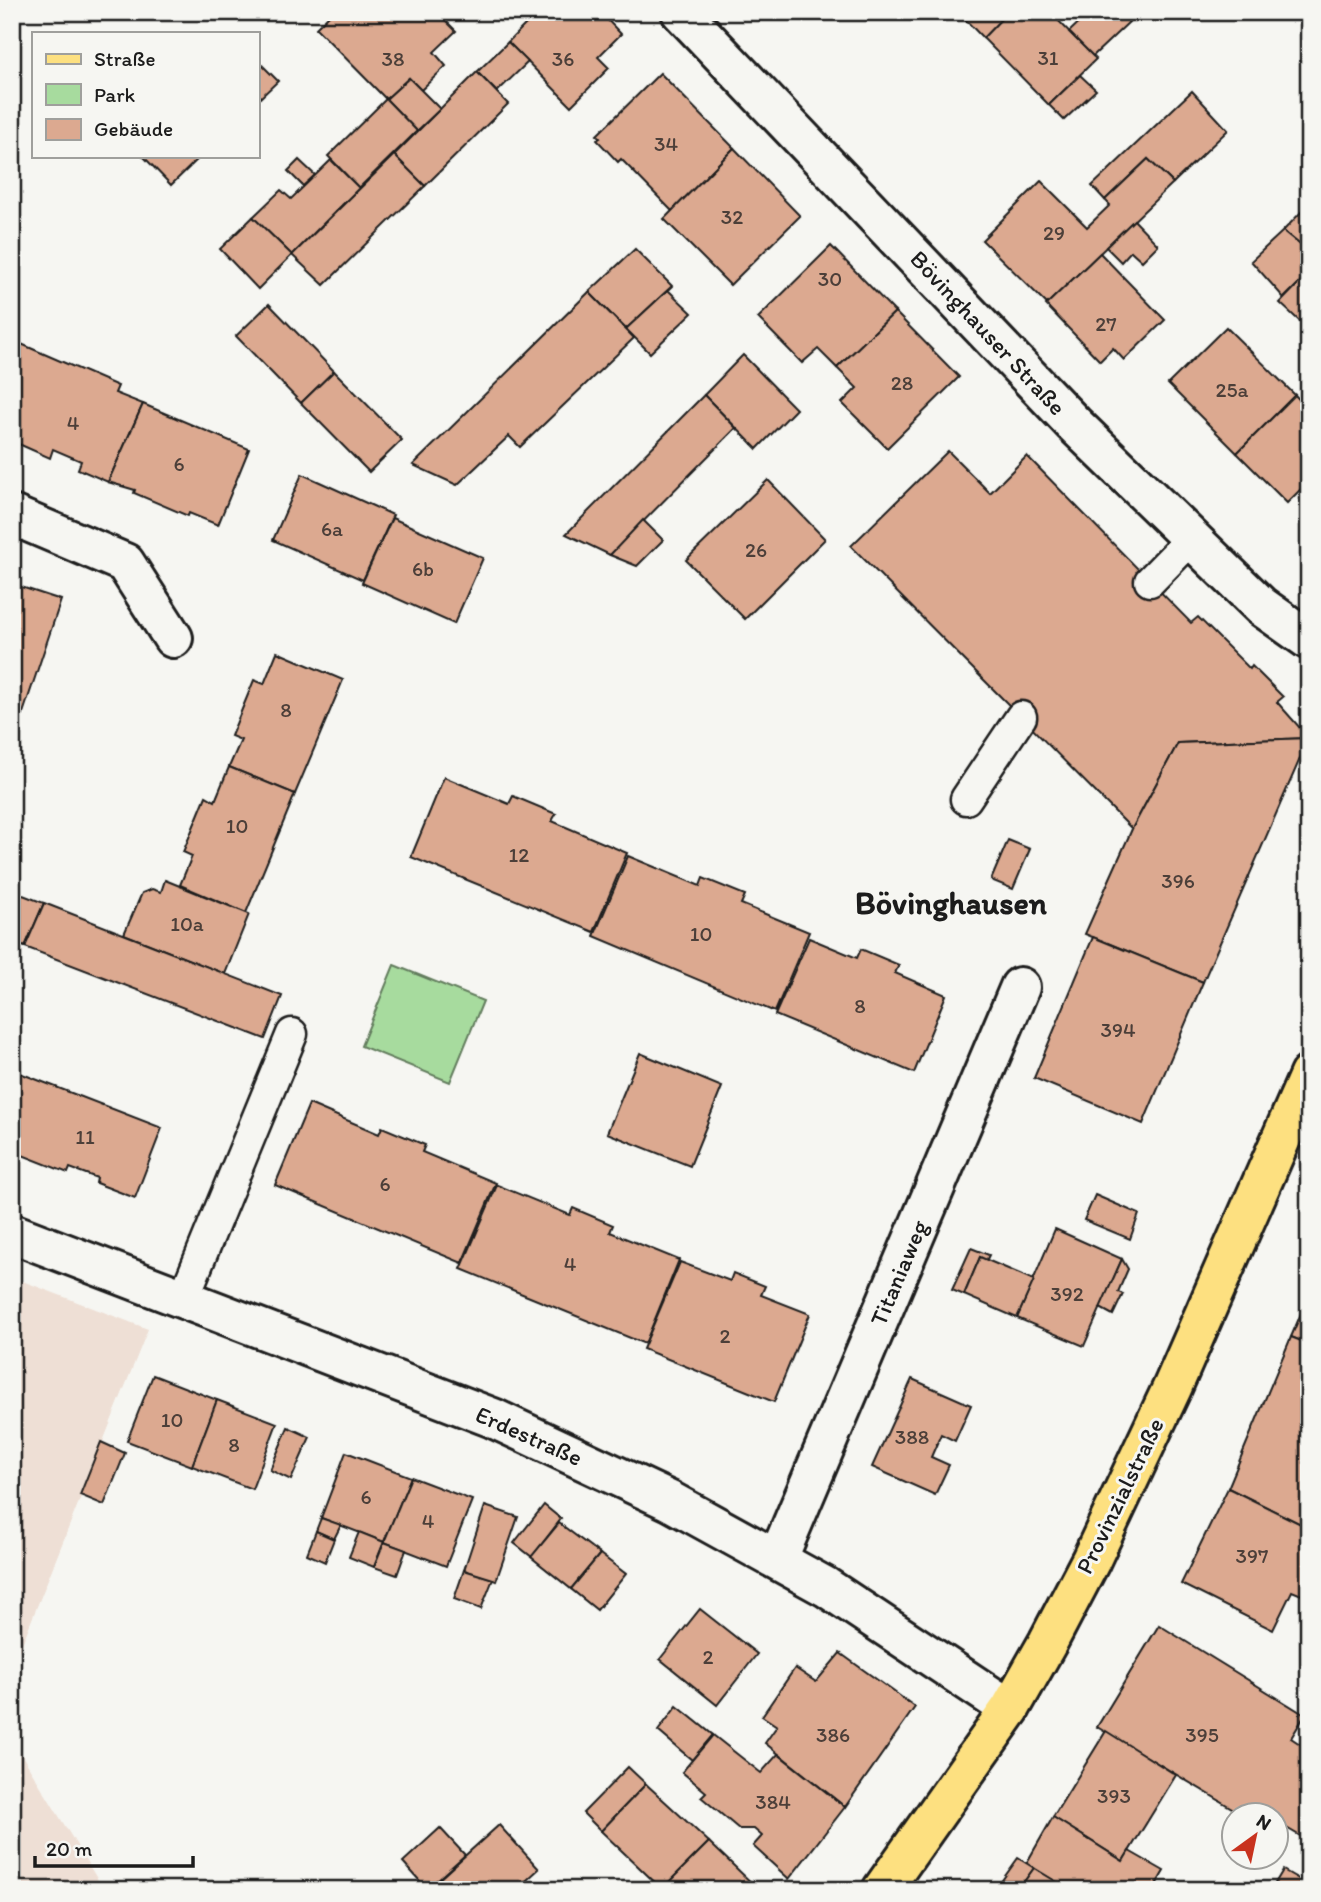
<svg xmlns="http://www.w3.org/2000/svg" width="1321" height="1902" font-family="Itim,sans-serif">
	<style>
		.built { fill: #eedfd5 }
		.green { fill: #a7db9e; stroke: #627c5d; stroke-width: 2 }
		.building { fill: #dca990; stroke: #1c1c1c; stroke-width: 2 }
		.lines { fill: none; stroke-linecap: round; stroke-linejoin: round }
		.lane-casing { stroke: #1c1c1c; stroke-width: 35 }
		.street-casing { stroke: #1c1c1c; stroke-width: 44 }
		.primary-casing { stroke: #1c1c1c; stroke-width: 44 }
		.lane { stroke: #f6f6f2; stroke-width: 30 }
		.street { stroke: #f6f6f2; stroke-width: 38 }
		.primary { stroke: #fde080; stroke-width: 38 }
		.labels { text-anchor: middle; stroke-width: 6; stroke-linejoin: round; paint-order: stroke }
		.number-label { font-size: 21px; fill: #4c3f39 }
		.street-label { font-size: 24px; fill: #1c1c1c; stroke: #f6f6f2 }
		.district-label { font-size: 32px; font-weight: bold; fill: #1c1c1c; stroke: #f6f6f2 }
	</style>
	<rect width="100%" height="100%" fill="#f6f6f2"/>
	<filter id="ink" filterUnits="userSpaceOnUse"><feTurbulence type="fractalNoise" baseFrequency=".0143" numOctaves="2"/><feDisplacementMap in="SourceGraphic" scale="14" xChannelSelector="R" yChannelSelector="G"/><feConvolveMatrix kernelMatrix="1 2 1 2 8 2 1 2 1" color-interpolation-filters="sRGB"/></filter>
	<g filter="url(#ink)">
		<g class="built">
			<path d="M12 1277 148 1329 12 1669Z"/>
			<path d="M12 1739 104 1890H12Z"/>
		</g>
		<path class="green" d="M394 965 483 1001 450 1082 361 1046Z"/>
		<g class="building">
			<path d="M332 12H437L456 31 434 52 446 66 421 90 409 78 386 99 316 28Z"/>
			<path d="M538 12H600L621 34 598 57 609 68 571 106 508 42Z"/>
			<path d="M958 12H1008L983 38Z"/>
			<path d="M1008 12H1050L1096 59 1049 105 983 38Z"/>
			<path d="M1090 12H1119L1129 22 1093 56 1069 32Z"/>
			<path d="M508 42 528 62 497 92 477 72Z"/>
			<path d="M257 60 278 81 257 101Z"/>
			<path d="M477 72 508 104 425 186 394 155Z"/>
			<path d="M660 73 734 148 672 211 621 159 618 162 597 140 600 138 597 135Z"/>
			<path d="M1080 75 1096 90 1064 120 1049 105Z"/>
			<path d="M409 78 440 109 417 131 386 99Z"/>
			<path d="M1192 91 1228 130 1173 183 1148 159 1105 200 1092 186Z"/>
			<path d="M386 99 417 131 359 188 328 156Z"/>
			<path d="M734 148 800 216 730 285 664 219Z"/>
			<path d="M394 155 425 186 324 285 292 255Z"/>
			<path d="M143 156H201L171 185Z"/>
			<path d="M1148 159 1173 183 1047 304 982 240 1041 181 1087 227 1110 205 1105 200Z"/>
			<path d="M299 160 315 175 303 186 288 171Z"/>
			<path d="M331 160 359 188 292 255 253 217 281 190 291 199Z"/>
			<path d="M1304 209 1309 213V252L1283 231Z"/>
			<path d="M253 217 292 255 258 289 220 249Z"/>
			<path d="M1134 220 1158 245 1142 261 1131 251 1121 262 1106 247Z"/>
			<path d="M1283 231 1309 252V273L1284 298 1251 261Z"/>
			<path d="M831 246 895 312 837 368 818 349 802 363 758 318Z"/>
			<path d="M635 249 672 286 626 329 589 292Z"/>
			<path d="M1100 253 1165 320 1124 360 1113 348 1100 361 1046 305Z"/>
			<path d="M1309 273V330L1280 303Z"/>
			<path d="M668 290 692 313 650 353 626 329Z"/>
			<path d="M589 292 634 338 520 447 509 436 457 485 413 465Z"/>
			<path d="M269 304 334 371 301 403 236 336Z"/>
			<path d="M895 312 959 377 887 448 842 403 857 388 837 368Z"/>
			<path d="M1226 327 1295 395 1237 453 1168 384Z"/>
			<path d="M12 340 118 386 115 393 143 404 108 482 78 469 81 461 53 449 50 458 12 441Z"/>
			<path d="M743 355 796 409 757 449 704 395Z"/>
			<path d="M334 371 402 440 369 472 301 403Z"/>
			<path d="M704 395 736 428 610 555 566 534Z"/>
			<path d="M1295 395 1309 410V481L1287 503 1237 453Z"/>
			<path d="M143 404 249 449 218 525 189 513 188 516 134 493 135 490 108 482Z"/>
			<path d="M948 451 990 493 1027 456 1191 623 1198 617 1250 669 1252 666 1283 697 1277 702 1309 738 1178 743 1132 829 851 546Z"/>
			<path d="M302 474 393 515 363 580 273 540Z"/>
			<path d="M768 480 825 539 745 619 686 560Z"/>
			<path d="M392 518 483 558 454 624 362 583Z"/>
			<path d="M643 520 663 540 637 566 610 555Z"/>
			<path d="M12 584 61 600 12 746Z"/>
			<path d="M277 652 343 680 295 794 229 767 241 740 231 736 254 680 264 684Z"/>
			<path d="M1309 738 1203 982 1085 934 1132 829 1178 743Z"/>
			<path d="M229 767 295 794 246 913 180 885 192 856 183 852 206 796 215 801Z"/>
			<path d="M444 777 509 804 513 796 556 814 552 821 627 853 594 932 411 857Z"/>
			<path d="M1008 840 1030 849 1013 889 991 880Z"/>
			<path d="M628 856 700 886 703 878 745 895 741 904 809 932 775 1012 594 936Z"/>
			<path d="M165 880 249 914 225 974 124 934 142 893 152 889 161 892Z"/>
			<path d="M15 892 44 903 25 947 12 942V899Z"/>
			<path d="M44 903 282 996 265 1039 25 947Z"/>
			<path d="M1093 937 1203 982 1143 1124 1034 1078Z"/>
			<path d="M809 938 857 958 861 949 899 965 895 973 946 995 914 1073 775 1015Z"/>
			<path d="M640 1053 722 1087 690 1166 607 1133Z"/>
			<path d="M12 1070 162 1128 135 1198 96 1183 97 1178 70 1168 68 1173 17 1153 19 1148 12 1146Z"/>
			<path d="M309 1104 379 1134 382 1127 425 1145 422 1152 496 1183 462 1263 275 1185Z"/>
			<path d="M497 1185 570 1215 573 1208 613 1225 610 1232 679 1260 645 1344 461 1269Z"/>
			<path d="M1095 1195 1139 1214 1130 1239 1084 1220Z"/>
			<path d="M1055 1229 1122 1259 1084 1346 1017 1318Z"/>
			<path d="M971 1248 989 1255 986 1261 980 1257 964 1295 952 1290Z"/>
			<path d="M980 1257 1034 1280 1017 1318 964 1295Z"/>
			<path d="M1122 1259 1128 1269 1118 1292 1123 1294 1113 1315 1100 1308Z"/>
			<path d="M680 1262 730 1281 733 1273 765 1286 761 1295 810 1314 774 1402 643 1349Z"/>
			<path d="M1309 1295V1344L1291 1337Z"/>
			<path d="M1291 1337 1309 1344V1528L1228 1488Z"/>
			<path d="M153 1375 217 1400 192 1466 127 1441Z"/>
			<path d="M912 1379 971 1405 955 1441 941 1434 931 1457 949 1465 935 1495 872 1467Z"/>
			<path d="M217 1400 277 1423 252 1489 192 1466Z"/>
			<path d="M288 1427 310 1437 291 1480 270 1470Z"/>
			<path d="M101 1442 125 1453 104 1505 80 1495Z"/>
			<path d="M346 1452 411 1477 384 1542 321 1518Z"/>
			<path d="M411 1477 472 1500 446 1566 384 1542Z"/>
			<path d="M1228 1488 1309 1528V1587L1304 1596 1292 1591 1273 1630 1181 1584Z"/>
			<path d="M544 1505 561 1519 532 1557 514 1543Z"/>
			<path d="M485 1506 518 1517 496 1581 464 1570Z"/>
			<path d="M321 1518 341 1525 334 1539 316 1531Z"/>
			<path d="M559 1523 600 1554 571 1589 531 1557Z"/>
			<path d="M316 1531 334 1539 325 1562 307 1554Z"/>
			<path d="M359 1532 384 1542 374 1567 349 1557Z"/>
			<path d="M384 1542 406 1550 397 1575 374 1567Z"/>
			<path d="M600 1554 626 1574 597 1610 571 1589Z"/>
			<path d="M464 1570 493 1579 481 1609 454 1599Z"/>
			<path d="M700 1609 757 1654 717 1705 660 1659Z"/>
			<path d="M1159 1625 1305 1715 1291 1738 1309 1750V1841L1283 1826 1277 1836 1276 1814H1242L1097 1727Z"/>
			<path d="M840 1653 915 1707 845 1807 765 1743 777 1726 762 1716 795 1668 816 1682Z"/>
			<path d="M677 1706 713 1735 692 1760 658 1731Z"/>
			<path d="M1106 1731 1176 1775 1123 1861 1053 1817Z"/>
			<path d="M713 1735 761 1773 778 1754 845 1807 789 1879 753 1846 762 1836 754 1829H739L701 1797 706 1792 682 1772Z"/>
			<path d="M628 1767 646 1784 601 1831 583 1813Z"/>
			<path d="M646 1784 709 1842 662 1889 601 1831Z"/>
			<path d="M1053 1817 1123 1861 1129 1851 1164 1871 1153 1890H1070L1026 1864Z"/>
			<path d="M499 1825 539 1869 516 1890H427Z"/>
			<path d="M440 1828 465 1855 427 1889 403 1862Z"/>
			<path d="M709 1842 759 1890H655L658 1886 662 1889Z"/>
			<path d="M1018 1858 1034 1868 1018 1890H995Z"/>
			<path d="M1034 1868 1070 1890H1018Z"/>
			<path d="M1283 1870 1309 1885V1890H1271Z"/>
		</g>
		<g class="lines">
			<defs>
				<g id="lane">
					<path d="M1150 581 1192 538"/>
					<path d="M966 799 1021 717"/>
					<path d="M184 1297 292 1034"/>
				</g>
				<g id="street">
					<path d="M681 12 1074 424 1261 606 1309 640"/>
					<path d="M12 515 125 563 173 638"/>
					<path d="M12 1233 493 1418 670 1501 826 1587 1010 1709"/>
					<path d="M778 1558 1020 987"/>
				</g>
				<path id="primary" d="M882 1890 1010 1709 1048 1642 1091 1560 1172 1388 1309 1075"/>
			</defs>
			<use href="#lane" class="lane-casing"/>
			<use href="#street" class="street-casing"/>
			<use href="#primary" class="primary-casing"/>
			<use href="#lane" class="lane"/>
			<use href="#street" class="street"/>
			<use href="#primary" class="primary"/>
		</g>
	</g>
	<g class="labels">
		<g class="number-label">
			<text x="1048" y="65">31</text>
			<text x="393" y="66">38</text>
			<text x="563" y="66">36</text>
			<text x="666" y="151">34</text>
			<text x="732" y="224">32</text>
			<text x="1054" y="240">29</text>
			<text x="830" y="286">30</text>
			<text x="1106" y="331">27</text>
			<text x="902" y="390">28</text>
			<text x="1232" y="397">25a</text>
			<text x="73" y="430">4</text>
			<text x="179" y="471">6</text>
			<text x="332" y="536">6a</text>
			<text x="756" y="557">26</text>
			<text x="423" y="576">6b</text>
			<text x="286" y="717">8</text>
			<text x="237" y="833">10</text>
			<text x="519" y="862">12</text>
			<text x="1178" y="888">396</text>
			<text x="187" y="931">10a</text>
			<text x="701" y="941">10</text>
			<text x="860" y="1013">8</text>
			<text x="1118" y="1037">394</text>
			<text x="85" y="1144">11</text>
			<text x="385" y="1191">6</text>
			<text x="570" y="1271">4</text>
			<text x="1067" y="1301">392</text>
			<text x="725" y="1343">2</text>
			<text x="172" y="1427">10</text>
			<text x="912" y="1444">388</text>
			<text x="234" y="1452">8</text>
			<text x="366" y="1504">6</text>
			<text x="428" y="1528">4</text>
			<text x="1252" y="1563">397</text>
			<text x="708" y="1664">2</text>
			<text x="833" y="1742">386</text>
			<text x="1202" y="1742">395</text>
			<text x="1114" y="1803">393</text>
			<text x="773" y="1809">384</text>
		</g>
		<g class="street-label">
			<text transform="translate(988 333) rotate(47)" y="8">Bövinghauser Straße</text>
			<text transform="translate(899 1273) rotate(-67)" y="8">Titaniaweg</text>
			<text transform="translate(529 1436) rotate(24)" y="8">Erdestraße</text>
			<text transform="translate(1120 1496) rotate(-64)" y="8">Provinzialstraße</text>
		</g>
		<g class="district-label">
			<text x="951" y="914">Bövinghausen</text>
		</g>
	</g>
	<rect width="1321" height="1902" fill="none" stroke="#f6f6f2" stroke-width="42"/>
	<rect x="21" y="21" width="1279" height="1860" fill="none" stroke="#1c1c1c" stroke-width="2.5" filter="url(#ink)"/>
	<rect x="32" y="32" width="228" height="126" fill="#f6f6f2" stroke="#9f9f9c" stroke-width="2"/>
	<rect x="46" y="54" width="35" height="10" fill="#fde080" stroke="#9f9f9c" stroke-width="2"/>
	<text x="94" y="66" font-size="21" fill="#1c1c1c">Straße</text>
	<rect x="46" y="84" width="35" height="21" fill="#a7db9e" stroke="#9f9f9c" stroke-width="2"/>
	<text x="94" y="102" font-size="21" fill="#1c1c1c">Park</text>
	<rect x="46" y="119" width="35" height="21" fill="#dca990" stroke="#9f9f9c" stroke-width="2"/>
	<text x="94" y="136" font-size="21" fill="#1c1c1c">Gebäude</text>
	<g transform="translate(1255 1836) rotate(33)"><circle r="33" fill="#f6f6f2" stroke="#9f9f9c" stroke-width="2"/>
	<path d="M0-5L12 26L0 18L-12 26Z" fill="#c8321e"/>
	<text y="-10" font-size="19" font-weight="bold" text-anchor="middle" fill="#1c1c1c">N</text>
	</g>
	<path d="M35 1856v10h158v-10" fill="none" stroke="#1c1c1c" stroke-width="3.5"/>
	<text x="46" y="1856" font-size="21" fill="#1c1c1c" stroke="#f6f6f2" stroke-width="5" paint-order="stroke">20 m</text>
</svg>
